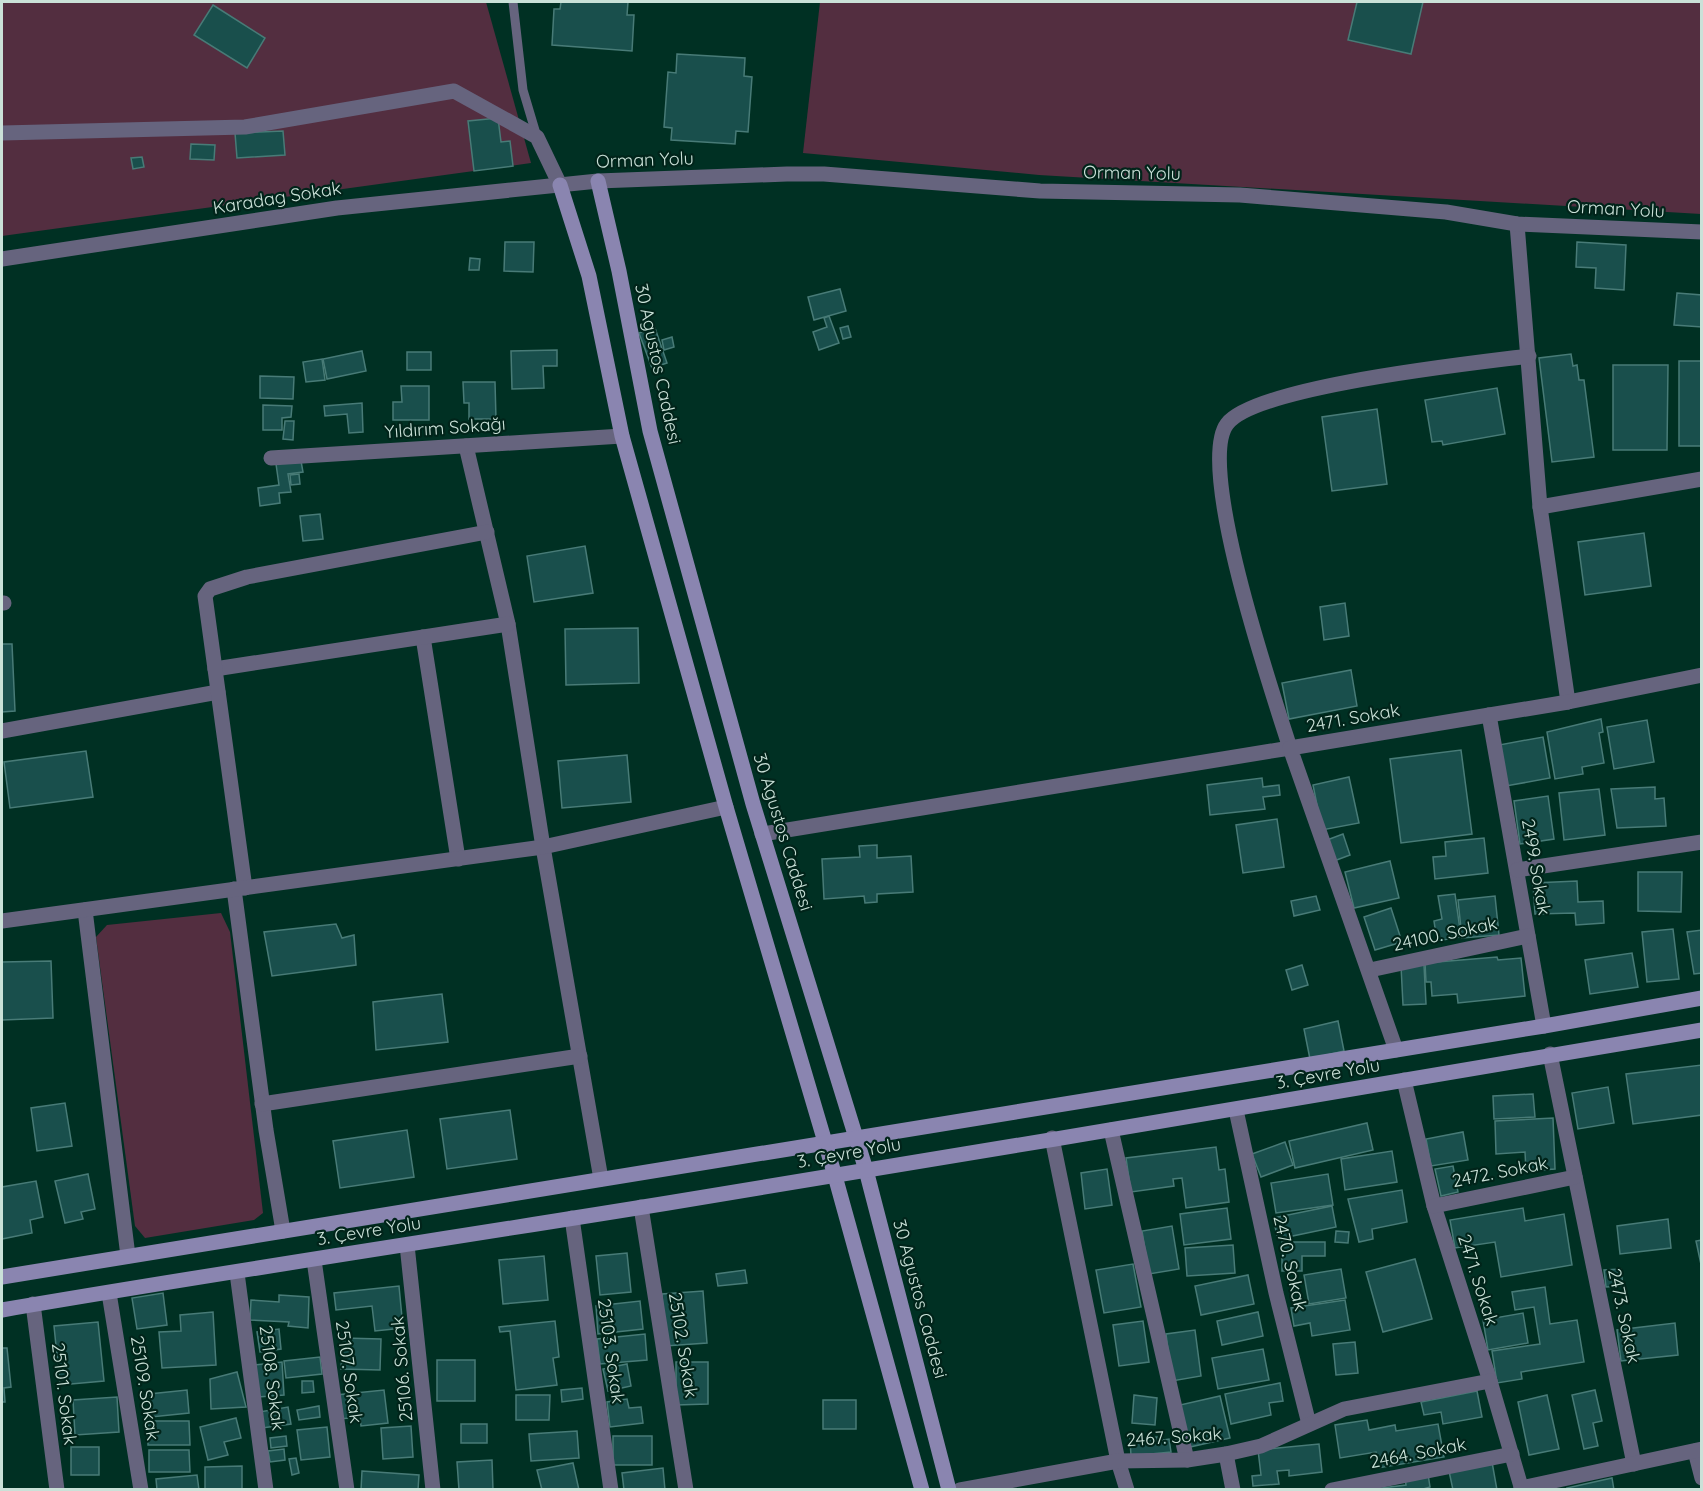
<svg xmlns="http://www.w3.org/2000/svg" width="1703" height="1491" font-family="Quicksand,sans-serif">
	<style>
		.green { fill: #532e40 }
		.building { fill: #194f4c; stroke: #487b77; stroke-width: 1.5 }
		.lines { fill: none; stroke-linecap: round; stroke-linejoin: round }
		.service { stroke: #66647e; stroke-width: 9 }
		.minor { stroke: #66647e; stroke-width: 15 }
		.tertiary { stroke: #66647e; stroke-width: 15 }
		.secondary { stroke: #8a85b0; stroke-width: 15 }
		.labels { text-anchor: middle; stroke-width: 4.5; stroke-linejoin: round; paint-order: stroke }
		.street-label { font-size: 18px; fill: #cae1d8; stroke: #01241a }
	</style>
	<rect width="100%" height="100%" fill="#003023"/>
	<g class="green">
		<path d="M2 2H486L531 163 2 236Z"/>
		<path d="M820 2H1701V214L1039 175 803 153Z"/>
		<path d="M221 913 230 932 263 1213 254 1220 145 1238 135 1226 96 937 107 925Z"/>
	</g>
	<g class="building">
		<path d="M561 2H628L627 15H634L632 51 552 45 554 9H560Z"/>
		<path d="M1357 2H1423L1411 54 1348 40Z"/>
		<path d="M213 5 265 38 247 68 194 35Z"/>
		<path d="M677 54 745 58 744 76 752 77 748 132 736 131 735 144 671 140 672 128 664 127 668 72 676 73Z"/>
		<path d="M498 118 501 142 510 141 513 166 474 171 468 121Z"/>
		<path d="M283 131 285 155 237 158 235 133Z"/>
		<path d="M191 144 215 145 214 160 190 159Z"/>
		<path d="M142 157 144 167 133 169 131 158Z"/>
		<path d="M505 242H534L533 272 504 271Z"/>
		<path d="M1577 242 1626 245 1624 290 1595 288 1596 268 1576 267Z"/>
		<path d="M470 258 480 259 479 270H469Z"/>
		<path d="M840 289 846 311 814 320 808 297Z"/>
		<path d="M1677 293 1702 295V327L1674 325Z"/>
		<path d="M829 316 839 343 819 350 813 332 827 327 824 318Z"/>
		<path d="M848 326 851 337 843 339 840 328Z"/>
		<path d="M655 328 667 363 652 368 639 333Z"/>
		<path d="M672 337 674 347 664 350 662 340Z"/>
		<path d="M557 350V366H543L544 388 512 389 511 351Z"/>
		<path d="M362 351 366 371 327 379 323 359Z"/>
		<rect x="407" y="352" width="24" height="18"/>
		<path d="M1571 354 1573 366 1577 365 1579 380H1584L1594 457 1552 462 1539 358Z"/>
		<path d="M322 359 325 380 306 382 303 362Z"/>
		<rect x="1679" y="361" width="23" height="85"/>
		<path d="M1613 365H1668L1667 450H1613Z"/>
		<path d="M260 376 294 377 293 399 260 398Z"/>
		<path d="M463 382H495L496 419H469V403H464Z"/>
		<path d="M401 386H429V420H393V402H402Z"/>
		<path d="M1497 388 1505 434 1443 445 1442 441 1432 442 1425 400Z"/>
		<path d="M362 403 363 432 349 433 347 414 325 416 324 406Z"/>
		<path d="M263 405 292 406 291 417 282 418V430H263Z"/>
		<path d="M1377 409 1387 484 1332 491 1322 417Z"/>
		<path d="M285 421H294L293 440 283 439Z"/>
		<path d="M301 461 303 472 288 474 291 492 279 493 280 503 260 506 258 488 279 485 276 464Z"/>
		<path d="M299 474 300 484 291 485 290 475Z"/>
		<path d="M320 514 323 539 303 541 300 516Z"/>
		<path d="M1644 533 1651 586 1585 595 1578 542Z"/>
		<path d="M585 546 593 593 534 602 527 556Z"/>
		<path d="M1345 603 1349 636 1324 640 1320 607Z"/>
		<path d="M638 628 639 683 566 685 565 629Z"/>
		<path d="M2 644H12L15 711 2 712Z"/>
		<path d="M1351 670 1357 706 1289 719 1282 683Z"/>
		<path d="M1601 719 1603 732 1599 733 1604 763 1582 767 1583 774 1555 779 1547 732Z"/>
		<path d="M1647 720 1654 762 1614 769 1607 727Z"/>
		<path d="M1543 737 1550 778 1506 786 1499 745Z"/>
		<path d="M1461 750 1472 834 1401 843 1390 759Z"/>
		<path d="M86 751 93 797 10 808 4 762Z"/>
		<path d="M627 755 631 802 562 808 558 761Z"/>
		<path d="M1349 777 1359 823 1322 830 1313 785Z"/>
		<path d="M1262 778 1263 787 1279 785 1280 795 1263 797 1265 809 1210 815 1207 785Z"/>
		<path d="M1655 787V799L1664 798 1666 826 1617 828 1611 789Z"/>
		<path d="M1599 789 1605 835 1564 840 1559 793Z"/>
		<path d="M1548 796 1554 839 1520 844 1514 801Z"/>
		<path d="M1277 819 1284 867 1243 873 1236 825Z"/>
		<path d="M1343 834 1350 855 1334 861 1327 840Z"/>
		<path d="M1484 838 1488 873 1435 879 1433 857 1446 856 1445 842Z"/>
		<path d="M877 845V858L911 856 913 892 877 894V902L865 903 864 896 824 899 822 859 860 857 859 846Z"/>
		<path d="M1390 861 1399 898 1354 908 1345 872Z"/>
		<path d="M1638 872H1682L1681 912 1638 911Z"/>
		<path d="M1577 881 1578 902 1603 901 1604 923 1576 925 1575 913 1535 914 1533 883Z"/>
		<path d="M1455 894 1461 937 1437 941 1434 921 1442 919 1438 896Z"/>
		<path d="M1316 896 1320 910 1294 916 1291 901Z"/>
		<path d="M1495 896 1499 935 1462 938 1458 900Z"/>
		<path d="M1391 908 1402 942 1375 950 1364 917Z"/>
		<path d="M336 924 342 938 354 935 356 965 272 976 264 932Z"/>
		<path d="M1673 929 1679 979 1647 982 1642 932Z"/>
		<path d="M1702 930V973L1694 974 1687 932Z"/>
		<path d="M1632 953 1638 987 1590 994 1585 960Z"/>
		<path d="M1497 957 1498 960 1521 958 1525 996 1458 1003 1457 994 1432 996 1431 982H1426L1425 963Z"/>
		<path d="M51 961 53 1018 2 1020V962Z"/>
		<path d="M1302 965 1308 985 1292 990 1286 970Z"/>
		<path d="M1424 965 1426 1004 1403 1005 1401 966Z"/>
		<path d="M442 994 448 1042 376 1050 373 1002Z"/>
		<path d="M1338 1021 1344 1051 1310 1059 1304 1029Z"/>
		<path d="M1702 1065V1115L1633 1124 1626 1074Z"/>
		<path d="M1608 1087 1614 1123 1578 1129 1572 1093Z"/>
		<path d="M1533 1094 1535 1117 1494 1119 1493 1096Z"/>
		<path d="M65 1103 72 1146 37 1151 31 1108Z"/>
		<path d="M510 1110 517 1159 447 1169 440 1119Z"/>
		<path d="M1553 1118 1555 1169 1526 1171 1525 1152 1496 1154 1495 1121Z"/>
		<path d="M1367 1123 1373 1150 1295 1168 1289 1141Z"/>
		<path d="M407 1130 414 1177 340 1188 333 1141Z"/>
		<path d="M1463 1132 1468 1160 1431 1166 1426 1139Z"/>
		<path d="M1285 1142 1293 1165 1261 1177 1252 1154Z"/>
		<path d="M1216 1147 1219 1170 1225 1169 1229 1202 1186 1208 1182 1178 1173 1179 1174 1186 1131 1192 1126 1158Z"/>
		<path d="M1392 1151 1397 1182 1345 1190 1341 1159Z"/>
		<path d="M1453 1166 1458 1192 1441 1196 1435 1169Z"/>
		<path d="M1107 1169 1112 1205 1085 1209 1081 1173Z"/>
		<path d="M88 1174 95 1209 81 1212 83 1219 65 1223 55 1181Z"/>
		<path d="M1328 1174 1333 1205 1276 1213 1271 1183Z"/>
		<path d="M36 1181 43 1217 30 1220 32 1233 2 1239V1187Z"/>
		<path d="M1402 1190 1407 1222 1372 1229 1373 1239 1359 1242 1348 1199Z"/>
		<path d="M1332 1206 1336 1227 1278 1239 1273 1218Z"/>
		<path d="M1227 1208 1231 1239 1184 1245 1180 1214Z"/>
		<path d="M1523 1208 1525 1221 1564 1214 1572 1265 1501 1277 1495 1242 1455 1248 1450 1220Z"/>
		<path d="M1668 1219 1671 1248 1620 1254 1617 1226Z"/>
		<path d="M1172 1226 1179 1269 1149 1274 1142 1231Z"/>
		<path d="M1336 1231 1349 1232 1348 1243 1335 1242Z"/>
		<path d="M1702 1240V1269L1696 1241Z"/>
		<path d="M1282 1242H1325V1256H1302V1271H1282Z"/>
		<path d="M1233 1245 1235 1273 1187 1276 1185 1248Z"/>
		<path d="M627 1253 631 1292 600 1295 596 1256Z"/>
		<path d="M544 1256 548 1300 503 1304 499 1260Z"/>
		<path d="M1415 1259 1432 1319 1383 1332 1366 1272Z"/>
		<path d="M1133 1264 1141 1307 1104 1313 1096 1270Z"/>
		<path d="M1341 1269 1346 1298 1309 1304 1304 1275Z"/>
		<path d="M1621 1269 1623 1286 1606 1287 1604 1270Z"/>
		<path d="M745 1270 747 1283 718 1286 716 1274Z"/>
		<path d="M1248 1275 1254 1304 1201 1315 1195 1286Z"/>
		<path d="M399 1286 403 1328 375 1331 372 1306 336 1310 334 1293Z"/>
		<path d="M1545 1287 1550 1324 1577 1320 1584 1362 1521 1372 1522 1379 1497 1383 1492 1351 1540 1344 1534 1307 1515 1310 1512 1292Z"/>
		<path d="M703 1291 707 1343 665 1346 662 1294Z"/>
		<path d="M163 1293 167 1325 137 1329 132 1298Z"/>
		<path d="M279 1295 309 1297 308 1328 288 1326 289 1322 250 1320 251 1300 279 1302Z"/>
		<path d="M1345 1300 1350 1330 1312 1336 1310 1323 1294 1326 1291 1308Z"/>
		<path d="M640 1301 643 1329 598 1334 596 1306Z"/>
		<path d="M213 1312 216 1365 162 1368 159 1332 181 1331 180 1315Z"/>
		<path d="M1258 1312 1263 1336 1222 1345 1217 1321Z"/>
		<path d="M1523 1313 1528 1343 1488 1350 1483 1320Z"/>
		<path d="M555 1321 559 1357 553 1358 557 1385 516 1390 510 1331 500 1332 499 1327Z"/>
		<path d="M1143 1321 1149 1362 1119 1366 1113 1325Z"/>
		<path d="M98 1322 104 1381 60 1385 54 1326Z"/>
		<path d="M1675 1323 1678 1355 1621 1361 1617 1330Z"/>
		<path d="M279 1329 281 1349 260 1352 257 1332Z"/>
		<path d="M1195 1330 1201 1376 1172 1381 1166 1334Z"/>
		<path d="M645 1334 647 1360 600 1364 597 1339Z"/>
		<path d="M343 1338 381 1339 380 1370 341 1369Z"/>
		<path d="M1355 1342 1358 1373 1336 1375 1333 1344Z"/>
		<path d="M2 1348H7L11 1387 4 1388 5 1402H2Z"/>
		<path d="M1263 1349 1269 1380 1218 1389 1212 1358Z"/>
		<path d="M320 1357 322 1374 286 1378 284 1361Z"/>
		<rect x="437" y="1360" width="38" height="41"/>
		<path d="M282 1362 284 1395 258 1397 254 1365Z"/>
		<path d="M676 1362H708V1404L676 1405Z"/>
		<path d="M627 1364 631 1386 608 1391 603 1369Z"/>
		<path d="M237 1372 246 1407 211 1409 210 1379Z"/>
		<path d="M302 1381H313L314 1392 302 1393Z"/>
		<path d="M1280 1383 1283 1401 1269 1403 1271 1415 1231 1424 1225 1394Z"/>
		<path d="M582 1388 583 1399 562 1402 561 1390Z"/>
		<path d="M187 1390 189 1413 151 1417 149 1394Z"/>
		<path d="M384 1390 388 1423 361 1426 360 1417 339 1419 336 1395Z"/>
		<path d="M1595 1390 1602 1421 1593 1423 1598 1446 1584 1449 1572 1395Z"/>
		<path d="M1477 1391 1482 1417 1443 1424 1441 1412 1424 1415 1421 1402Z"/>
		<path d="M516 1395H550L549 1420H516Z"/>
		<path d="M1134 1395 1157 1398 1155 1425 1132 1423Z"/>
		<path d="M1547 1395 1559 1449 1529 1455 1518 1402Z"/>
		<path d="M1220 1396 1230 1438 1190 1447 1180 1405Z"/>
		<path d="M117 1397 119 1432 75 1435 73 1400Z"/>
		<path d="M627 1399 629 1408 641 1407 643 1423 610 1427 607 1402Z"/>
		<rect x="823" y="1400" width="33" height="29"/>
		<path d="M319 1406 320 1417 299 1420 297 1410Z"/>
		<path d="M288 1407 291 1424 262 1428 259 1412Z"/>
		<path d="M236 1418 241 1438 224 1442 228 1455 208 1460 200 1427Z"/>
		<path d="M1367 1420 1369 1430 1395 1425 1396 1431 1438 1424 1444 1457 1378 1468 1376 1452 1340 1458 1335 1425Z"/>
		<path d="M148 1421H189L190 1445H148Z"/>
		<rect x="461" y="1424" width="26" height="19"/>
		<path d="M411 1426 413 1457 383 1459 381 1428Z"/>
		<path d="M327 1427 330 1457 301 1460 297 1430Z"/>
		<path d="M577 1431 579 1458 531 1461 529 1434Z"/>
		<path d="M286 1436 287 1446 271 1448 270 1438Z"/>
		<rect x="613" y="1436" width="39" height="29"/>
		<path d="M1157 1437V1441L1169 1439 1171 1452 1131 1456 1130 1439Z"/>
		<path d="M1319 1444 1322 1472 1289 1476V1470L1277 1471 1279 1484 1253 1486 1252 1476 1261 1475 1258 1450Z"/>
		<rect x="71" y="1447" width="28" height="28"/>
		<path d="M284 1449 285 1460 270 1462 268 1451Z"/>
		<path d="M149 1450H189L190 1472H149Z"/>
		<path d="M296 1458 299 1473 292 1475 289 1459Z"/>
		<path d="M492 1460 493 1490H459L457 1462Z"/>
		<path d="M1492 1462 1497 1490H1453L1449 1471Z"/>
		<path d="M573 1463 579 1490H542L537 1470Z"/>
		<path d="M242 1466V1490H205V1467Z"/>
		<path d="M663 1468 665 1490H624L622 1473Z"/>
		<path d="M362 1471 419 1475 418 1490H361Z"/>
		<path d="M1428 1474 1430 1487 1420 1490H1365L1406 1485 1405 1477Z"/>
		<path d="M197 1475 199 1490H157L156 1479Z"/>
		<path d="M1612 1478 1614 1490H1568L1567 1488Z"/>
	</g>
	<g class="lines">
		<path class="service" d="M513 2 523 90 537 137"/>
		<g class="minor">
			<path d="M1517 224 1540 507 1568 702"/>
			<path d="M466 446 508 624 543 847 601 1179"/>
			<path d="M271 458 622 436"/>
			<path d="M1540 507 1702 479"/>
			<path d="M2 603H4"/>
			<path d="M423 637 458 859"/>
			<path d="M215 669 508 624"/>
			<path d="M1489 715 1544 1026"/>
			<path d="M2 731 218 692"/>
			<path d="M762 834 1290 748C1273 694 1195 466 1227 424 1255 386 1475 363 1529 356"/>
			<path d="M1517 870 1702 842"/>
			<path d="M245 888 205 596 210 589 247 577 487 532"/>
			<path d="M234 889 266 1130 283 1231"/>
			<path d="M85 910 128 1256"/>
			<path d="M2 921 543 847 726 807"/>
			<path d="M1370 970 1528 936"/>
			<path d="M1396 1050 1290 748 1568 702 1702 675"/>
			<path d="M1550 1054 1634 1464"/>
			<path d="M1404 1080 1434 1206 1490 1381 1522 1490"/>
			<path d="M262 1104 580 1056"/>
			<path d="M1236 1110 1276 1293 1309 1424"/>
			<path d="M1111 1130 1187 1460"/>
			<path d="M1052 1138 1118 1461 1127 1490"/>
			<path d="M1434 1206 1575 1177"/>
			<path d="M641 1207 686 1490"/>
			<path d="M572 1218 611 1490"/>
			<path d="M407 1245 433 1490"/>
			<path d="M314 1260 347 1490"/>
			<path d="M237 1273 266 1490"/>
			<path d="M109 1293 141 1490"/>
			<path d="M33 1304 57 1490"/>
			<path d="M1695 1451 1702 1478"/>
			<path d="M1226 1454 1233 1490"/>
			<path d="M1521 1488 1702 1449"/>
			<path d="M960 1490 1118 1461 1187 1460 1226 1454 1261 1446 1344 1409 1490 1381"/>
			<path d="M1332 1490 1512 1454"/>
		</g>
		<g class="tertiary">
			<path d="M2 133 245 127 454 91 537 137 560 185"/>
			<path d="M2 259 337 208 598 181 787 174H824L1040 191 1240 195 1446 212 1517 224 1702 232"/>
		</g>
		<g class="secondary">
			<path d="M598 181 619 271 650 431 753 804 866 1170 949 1490"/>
			<path d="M560 185 589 276 622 436 726 807 835 1176 922 1490"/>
			<path d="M2 1277 1544 1026 1702 998"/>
			<path d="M2 1310C223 1272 446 1239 668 1203 1013 1147 1357 1088 1702 1030"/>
		</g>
	</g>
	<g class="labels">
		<g class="street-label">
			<text transform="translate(645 160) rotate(-2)" y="6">Orman Yolu</text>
			<text transform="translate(1132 173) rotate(1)" y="6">Orman Yolu</text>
			<text transform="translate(277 198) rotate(-9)" y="6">Karadag Sokak</text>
			<text transform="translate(1616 209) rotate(3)" y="6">Orman Yolu</text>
			<text transform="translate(658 364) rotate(78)" y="6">30 Agustos Caddesi</text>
			<text transform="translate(445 428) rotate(-4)" y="6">Yıldırım Sokağı</text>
			<text transform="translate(1353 718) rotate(-10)" y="6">2471. Sokak</text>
			<text transform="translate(783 832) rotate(73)" y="6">30 Agustos Caddesi</text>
			<text transform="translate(1536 867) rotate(80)" y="6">2499. Sokak</text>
			<text transform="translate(1445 934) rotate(-12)" y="6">24100. Sokak</text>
			<text transform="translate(1328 1074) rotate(-10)" y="6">3. Çevre Yolu</text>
			<text transform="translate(849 1153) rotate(-10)" y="6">3. Çevre Yolu</text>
			<text transform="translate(1500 1172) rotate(-11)" y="6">2472. Sokak</text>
			<text transform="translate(369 1231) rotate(-9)" y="6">3. Çevre Yolu</text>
			<text transform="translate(1290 1263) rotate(77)" y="6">2470. Sokak</text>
			<text transform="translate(1478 1280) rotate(72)" y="6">2471. Sokak</text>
			<text transform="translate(920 1299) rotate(75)" y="6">30 Agustos Caddesi</text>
			<text transform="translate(1624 1316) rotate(78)" y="6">2473. Sokak</text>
			<text transform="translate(683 1345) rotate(81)" y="6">25102. Sokak</text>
			<text transform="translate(611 1351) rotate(82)" y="6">25103. Sokak</text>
			<text transform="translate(402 1369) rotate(-95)" y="6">25106. Sokak</text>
			<text transform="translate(349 1372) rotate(82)" y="6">25107. Sokak</text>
			<text transform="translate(272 1378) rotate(83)" y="6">25108. Sokak</text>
			<text transform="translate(145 1388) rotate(81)" y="6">25109. Sokak</text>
			<text transform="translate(64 1394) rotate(83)" y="6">25101. Sokak</text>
			<text transform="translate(1174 1437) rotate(-4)" y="6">2467. Sokak</text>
			<text transform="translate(1418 1453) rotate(-11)" y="6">2464. Sokak</text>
		</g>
	</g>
	<rect width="1703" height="1491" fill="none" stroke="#cae1d8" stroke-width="6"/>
</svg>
